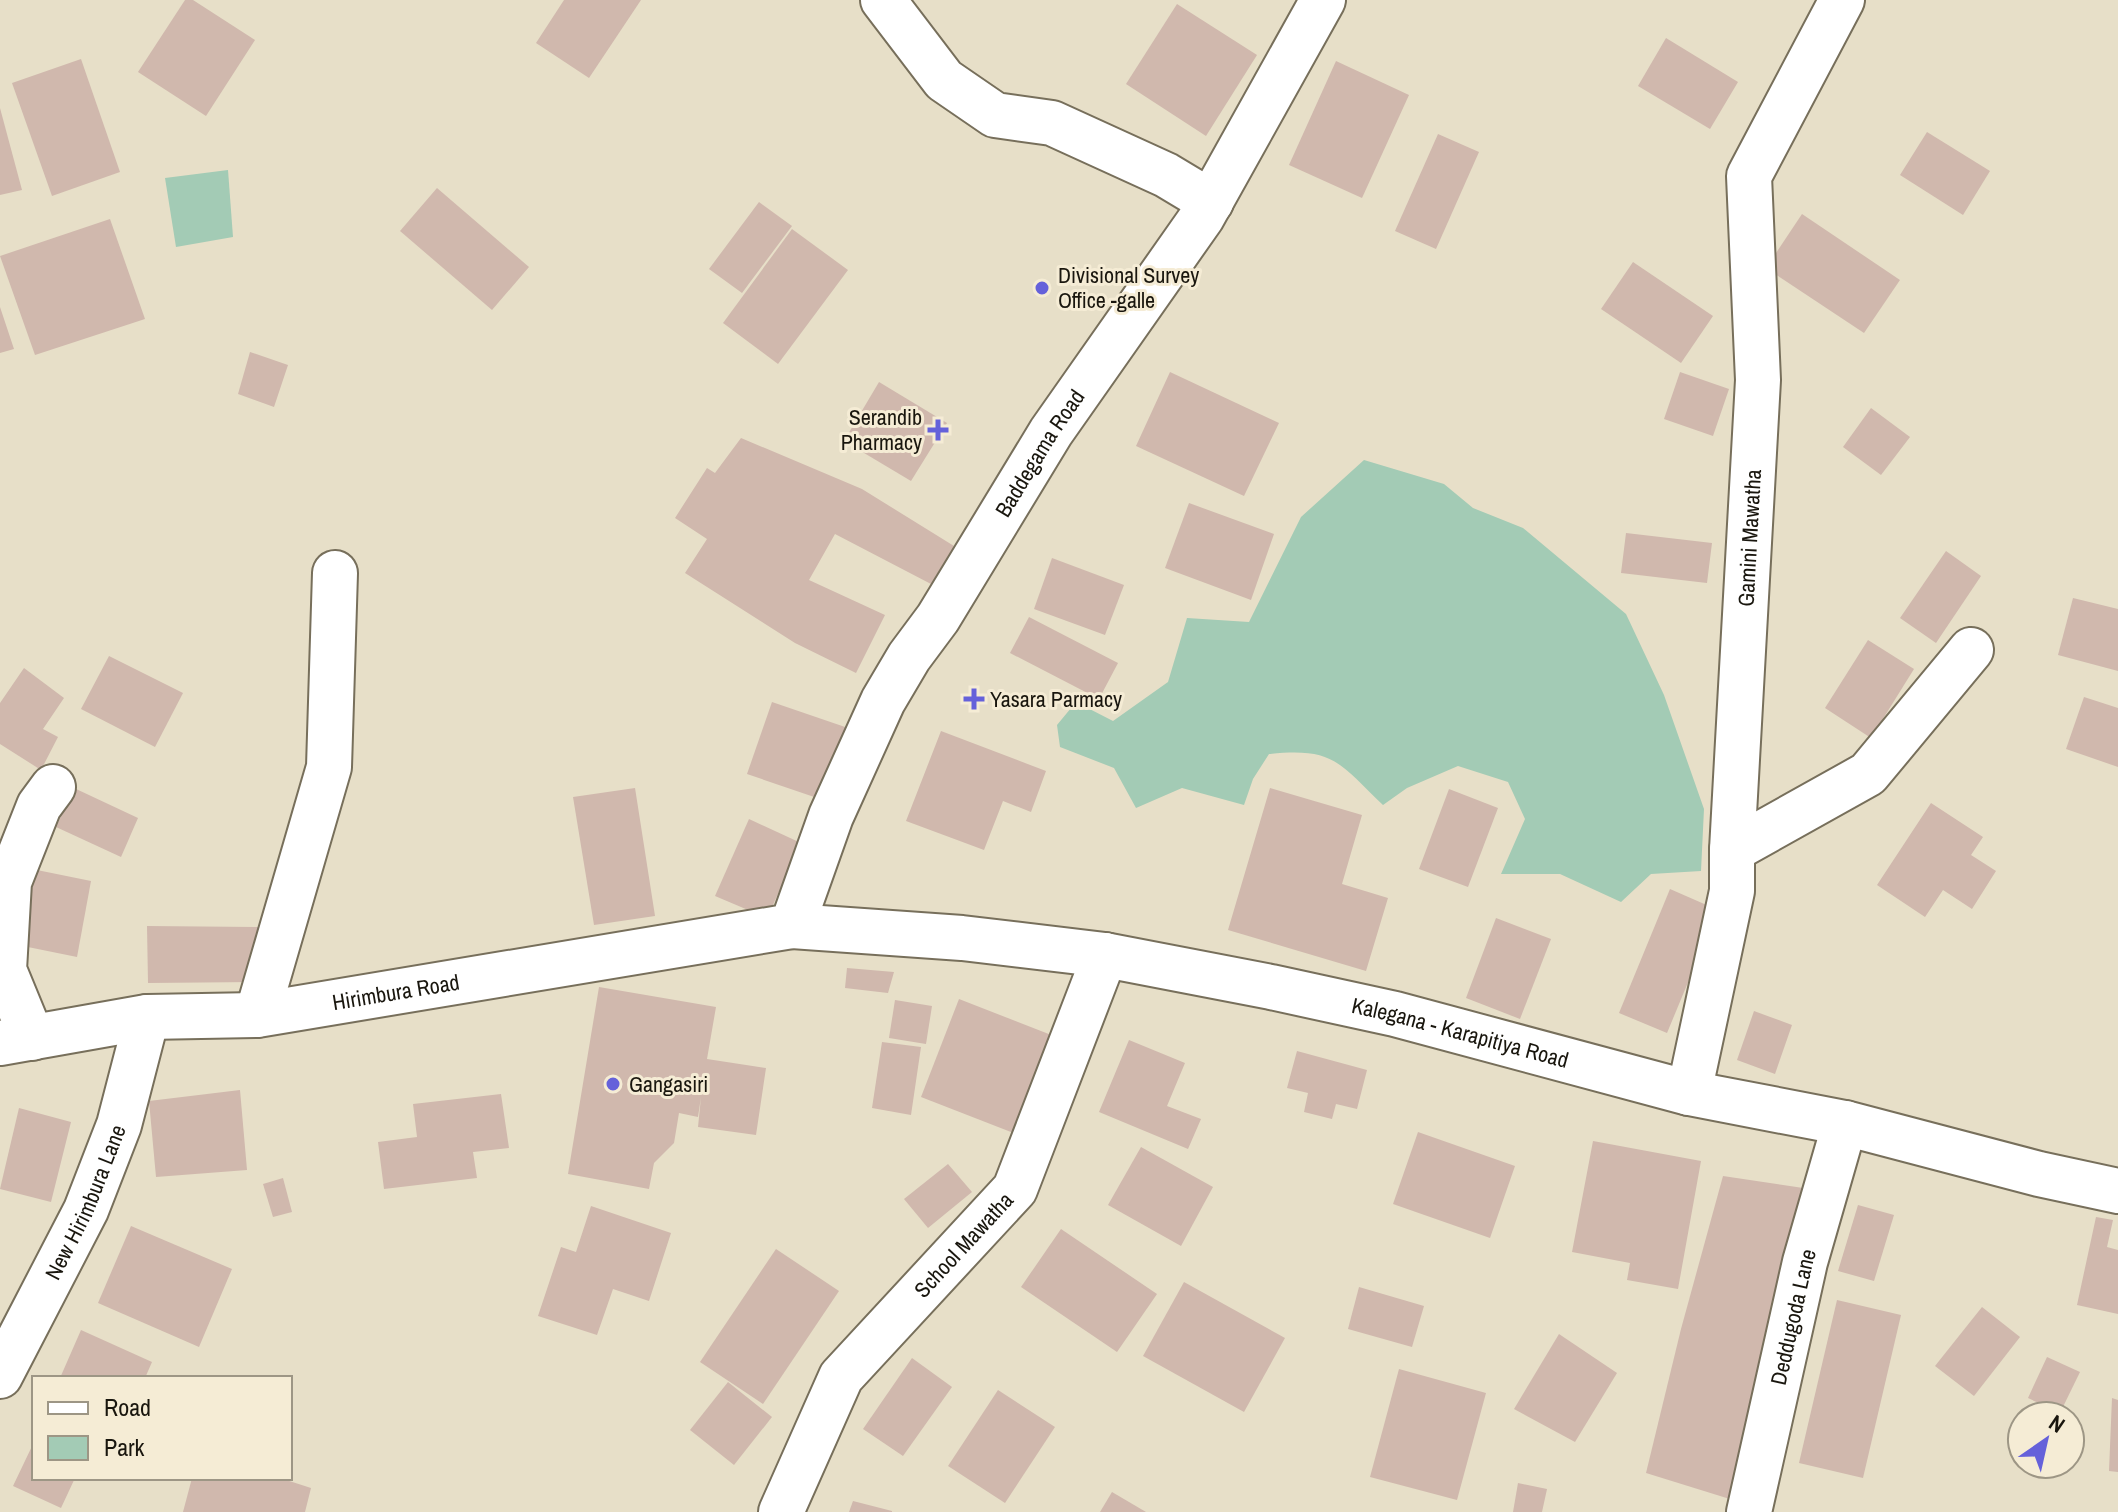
<svg xmlns="http://www.w3.org/2000/svg" width="2118" height="1512" font-family="'Archivo Narrow',sans-serif">
	<style>
		.green { fill: #a3cbb5 }
		.building { fill: #d0b8ad }
		.lines { fill: none; stroke-linecap: round; stroke-linejoin: round }
		.street-casing { stroke: #776f5b; stroke-width: 48 }
		.secondary-casing { stroke: #776f5b; stroke-width: 48 }
		.primary-casing { stroke: #776f5b; stroke-width: 48 }
		.street { stroke: #fff; stroke-width: 44 }
		.secondary { stroke: #fff; stroke-width: 44 }
		.primary { stroke: #fff; stroke-width: 44 }
		.poi-dot { fill: #6561da; stroke: #f5ecd5; stroke-width: 3 }
		.labels { text-anchor: middle; stroke-width: 6; stroke-linejoin: round; paint-order: stroke }
		.poi-label { font-size: 22px; fill: #19160e; stroke: #f5ecd5; text-anchor: start }
		.street-label { font-size: 22px; fill: #19160e; stroke: #f5ecd5 }
	</style>
	<rect width="100%" height="100%" fill="#e7dfc8"/>
	<g class="green">
		<path d="M228 170 233 237 176 247 165 178Z"/>
		<path d="M1364 460 1444 484 1473 508 1523 528 1626 614 1664 695 1704 809 1701 871 1651 874 1621 902 1560 874H1501L1525 819 1508 782 1458 766 1407 788 1383 805C1339 763 1334 747 1269 754L1253 779 1244 805 1182 788 1136 808 1114 768 1060 747 1057 725 1076 702 1113 721 1168 682 1187 618 1249 622 1301 517Z"/>
	</g>
	<g class="building">
		<path d="M185 0H193L255 40 206 116 138 72Z"/>
		<path d="M564 0H641L589 78 536 43Z"/>
		<path d="M1177 4 1257 55 1206 136 1126 84Z"/>
		<path d="M1666 38 1738 82 1710 129 1638 86Z"/>
		<path d="M81 59 120 172 52 196 12 83Z"/>
		<path d="M1336 61 1409 95 1362 198 1289 165Z"/>
		<path d="M0 108 22 190 0 195Z"/>
		<path d="M1927 132 1990 171 1963 215 1900 175Z"/>
		<path d="M1438 134 1479 152 1436 249 1395 231Z"/>
		<path d="M437 188 529 267 492 310 400 231Z"/>
		<path d="M759 202 792 226 742 293 709 269Z"/>
		<path d="M1802 214 1900 280 1864 333 1766 268Z"/>
		<path d="M110 219 145 319 35 355 0 256Z"/>
		<path d="M792 229 848 270 778 364 723 323Z"/>
		<path d="M1633 262 1713 316 1681 363 1601 309Z"/>
		<path d="M0 307 14 349 0 353Z"/>
		<path d="M250 352 288 365 274 407 238 394Z"/>
		<path d="M1170 372 1279 423 1244 496 1136 446Z"/>
		<path d="M1680 372 1729 389 1713 436 1664 419Z"/>
		<path d="M879 382 947 423 911 481 844 441Z"/>
		<path d="M1871 408 1910 437 1881 475 1843 447Z"/>
		<path d="M741 438 862 489 954 546 931 584 835 534 809 580 885 615 856 673 795 643 685 573 707 539 675 518 707 468 715 473Z"/>
		<path d="M1189 503 1274 534 1251 600 1165 568Z"/>
		<path d="M1626 533 1712 543 1707 583 1621 573Z"/>
		<path d="M1946 551 1981 576 1936 643 1900 618Z"/>
		<path d="M1052 558 1124 585 1105 635 1034 609Z"/>
		<path d="M2073 598 2118 609V671L2058 655Z"/>
		<path d="M1029 617 1118 663 1099 699 1010 653Z"/>
		<path d="M1868 640 1914 669 1871 738 1825 708Z"/>
		<path d="M109 656 183 693 155 747 81 709Z"/>
		<path d="M24 668 64 698 43 729 58 737 41 770 0 744V703Z"/>
		<path d="M2084 697 2118 708V767L2066 749Z"/>
		<path d="M772 702 848 728 823 800 747 774Z"/>
		<path d="M941 731 1046 771 1031 812 1003 801 984 850 906 821Z"/>
		<path d="M74 788 138 818 121 857 56 827Z"/>
		<path d="M635 788 655 916 594 925 573 797Z"/>
		<path d="M1270 788 1362 815 1342 884 1388 898 1366 971 1228 930Z"/>
		<path d="M1449 789 1498 808 1468 887 1419 869Z"/>
		<path d="M1931 803 1983 837 1971 855 1996 871 1972 909 1943 890 1925 917 1877 885Z"/>
		<path d="M749 819 801 843 767 918 715 896Z"/>
		<path d="M32 869 91 881 77 957 18 945Z"/>
		<path d="M1670 889 1718 910 1667 1033 1619 1013Z"/>
		<path d="M1496 918 1551 939 1520 1019 1466 998Z"/>
		<path d="M147 926 258 927V982L148 983Z"/>
		<path d="M847 968 894 972 888 993 845 988Z"/>
		<path d="M599 987 716 1007 707 1059 766 1068 756 1135 698 1127 701 1097 698 1117 679 1113 674 1143 654 1163 649 1189 568 1174Z"/>
		<path d="M959 999 1059 1038 1021 1136 921 1097Z"/>
		<path d="M895 1000 932 1006 926 1044 889 1038Z"/>
		<path d="M1754 1011 1792 1025 1775 1074 1737 1060Z"/>
		<path d="M1129 1040 1185 1063 1167 1106 1201 1119 1188 1149 1099 1112Z"/>
		<path d="M882 1042 921 1047 911 1115 872 1108Z"/>
		<path d="M1297 1051 1367 1070 1357 1109 1336 1104 1332 1119 1304 1112 1308 1093 1287 1088Z"/>
		<path d="M240 1090 247 1170 156 1177 149 1101Z"/>
		<path d="M501 1094 509 1148 473 1152 477 1178 384 1189 378 1142 417 1137 413 1104Z"/>
		<path d="M19 1108 71 1122 51 1202 0 1189Z"/>
		<path d="M1418 1132 1515 1166 1490 1238 1393 1204Z"/>
		<path d="M1593 1141 1701 1161 1678 1289 1627 1280 1630 1263 1572 1252Z"/>
		<path d="M1141 1147 1213 1187 1181 1246 1108 1205Z"/>
		<path d="M948 1164 972 1192 928 1228 904 1199Z"/>
		<path d="M1723 1176 1810 1189 1733 1500 1646 1473 1681 1329Z"/>
		<path d="M283 1178 292 1212 273 1217 263 1184Z"/>
		<path d="M1858 1205 1894 1215 1874 1281 1838 1271Z"/>
		<path d="M591 1206 671 1233 649 1301 613 1289 597 1335 538 1316 561 1247 576 1252Z"/>
		<path d="M2096 1217 2113 1220 2107 1247 2118 1250V1314L2077 1305Z"/>
		<path d="M131 1226 232 1269 199 1347 98 1303Z"/>
		<path d="M1061 1229 1157 1294 1117 1352 1021 1287Z"/>
		<path d="M776 1249 839 1291 763 1404 700 1362Z"/>
		<path d="M1184 1282 1285 1338 1244 1412 1143 1356Z"/>
		<path d="M1359 1287 1424 1306 1412 1347 1348 1329Z"/>
		<path d="M1837 1300 1901 1315 1863 1478 1799 1463Z"/>
		<path d="M1982 1307 2020 1337 1974 1396 1935 1366Z"/>
		<path d="M81 1330 152 1362 145 1378H60Z"/>
		<path d="M1559 1334 1617 1373 1575 1442 1514 1409Z"/>
		<path d="M2047 1357 2080 1372 2060 1413 2028 1398Z"/>
		<path d="M912 1358 952 1387 903 1456 863 1429Z"/>
		<path d="M1399 1369 1486 1393 1457 1500 1370 1477Z"/>
		<path d="M728 1382 772 1417 734 1465 690 1430Z"/>
		<path d="M998 1390 1055 1427 1005 1503 948 1466Z"/>
		<path d="M2112 1398 2118 1400V1472L2109 1471Z"/>
		<path d="M34 1442V1478H75L61 1508 13 1486Z"/>
		<path d="M192 1478H280L311 1488 305 1512H183Z"/>
		<path d="M1518 1483 1547 1489 1542 1512H1513Z"/>
		<path d="M1112 1492 1146 1512H1100Z"/>
		<path d="M853 1501 892 1511V1512H849Z"/>
	</g>
	<g class="lines">
		<defs>
			<g id="street">
				<path d="M883 0 944 80 995 115 1052 123 1166 175 1211 202"/>
				<path d="M1732 850 1868 774 1971 650"/>
				<path d="M257 1015 329 767 335 573"/>
				<path d="M32 1038 4 970 9 882 39 806 53 787"/>
				<path id="s1" d="M1689 1093 1732 891V850L1758 380 1749 176 1842 0"/>
				<path id="s2" d="M0 1376 86 1210 119 1125 147 1017"/>
				<path id="s3" d="M781 1512 841 1377 1015 1189 1105 955"/>
				<path id="s4" d="M1749 1512 1805 1262 1845 1123"/>
			</g>
			<g id="secondary">
				<path id="s5" d="M792 926 962 938 1105 955 1271 987 1395 1014 1689 1093 1845 1123 2039 1174 2118 1191"/>
			</g>
			<g id="primary">
				<path id="s6" d="M0 1043 147 1017 257 1015 792 926 831 816 883 701 909 657 938 618 1051 432 1202 217 1323 0"/>
			</g>
		</defs>
		<use href="#street" class="street-casing"/>
		<use href="#secondary" class="secondary-casing"/>
		<use href="#primary" class="primary-casing"/>
		<use href="#street" class="street"/>
		<use href="#secondary" class="secondary"/>
		<use href="#primary" class="primary"/>
	</g>
	<g class="poi-dot">
		<circle cx="1042" cy="288" r="8"/>
		<path d="M934 418h8v8h8v8h-8v8h-8v-8h-8v-8h8z"/>
		<path d="M970 687h8v8h8v8h-8v8h-8v-8h-8v-8h8z"/>
		<circle cx="613" cy="1084" r="8"/>
	</g>
	<g class="labels">
		<g class="poi-label">
			<text x="1058" y="283">Divisional Survey<tspan x="1058" dy="25">Office -galle</tspan></text>
			<text x="922" y="425" text-anchor="end">Serandib<tspan x="922" dy="25">Pharmacy</tspan></text>
			<text x="990" y="707">Yasara Parmacy</text>
			<text x="629" y="1092">Gangasiri</text>
		</g>
		<g class="street-label">
			<text dy="8" stroke="none"><textPath href="#s6" startOffset="1338">Baddegama Road</textPath></text>
			<text dy="8" stroke="none"><textPath href="#s1" startOffset="560">Gamini Mawatha</textPath></text>
			<text dy="8" stroke="none"><textPath href="#s6" startOffset="400">Hirimbura Road</textPath></text>
			<text dy="8" stroke="none"><textPath href="#s5" startOffset="678">Kalegana - Karapitiya Road</textPath></text>
			<text dy="8" stroke="none"><textPath href="#s2" startOffset="194">New Hirimbura Lane</textPath></text>
			<text dy="8" stroke="none"><textPath href="#s3" startOffset="328">School Mawatha</textPath></text>
			<text dy="8" stroke="none"><textPath href="#s4" startOffset="200">Deddugoda Lane</textPath></text>
		</g>
	</g>
	<rect x="32" y="1376" width="260" height="104" fill="#f5ecd5" stroke="#9d9685" stroke-width="2"/>
	<rect x="48" y="1402" width="40" height="12" fill="#ffffff" stroke="#9d9685" stroke-width="2"/>
	<text x="104" y="1416" font-size="24" fill="#19160e">Road</text>
	<rect x="48" y="1436" width="40" height="24" fill="#a3cbb5" stroke="#9d9685" stroke-width="2"/>
	<text x="104" y="1456" font-size="24" fill="#19160e">Park</text>
	<g transform="translate(2046 1440) rotate(34)"><circle r="38" fill="#f5ecd5" stroke="#9d9685" stroke-width="2"/>
	<path d="M0-6L14 30L0 20L-14 30Z" fill="#6561da"/>
	<text y="-12" font-size="22" font-weight="bold" text-anchor="middle" fill="#19160e">N</text>
	</g>
</svg>
